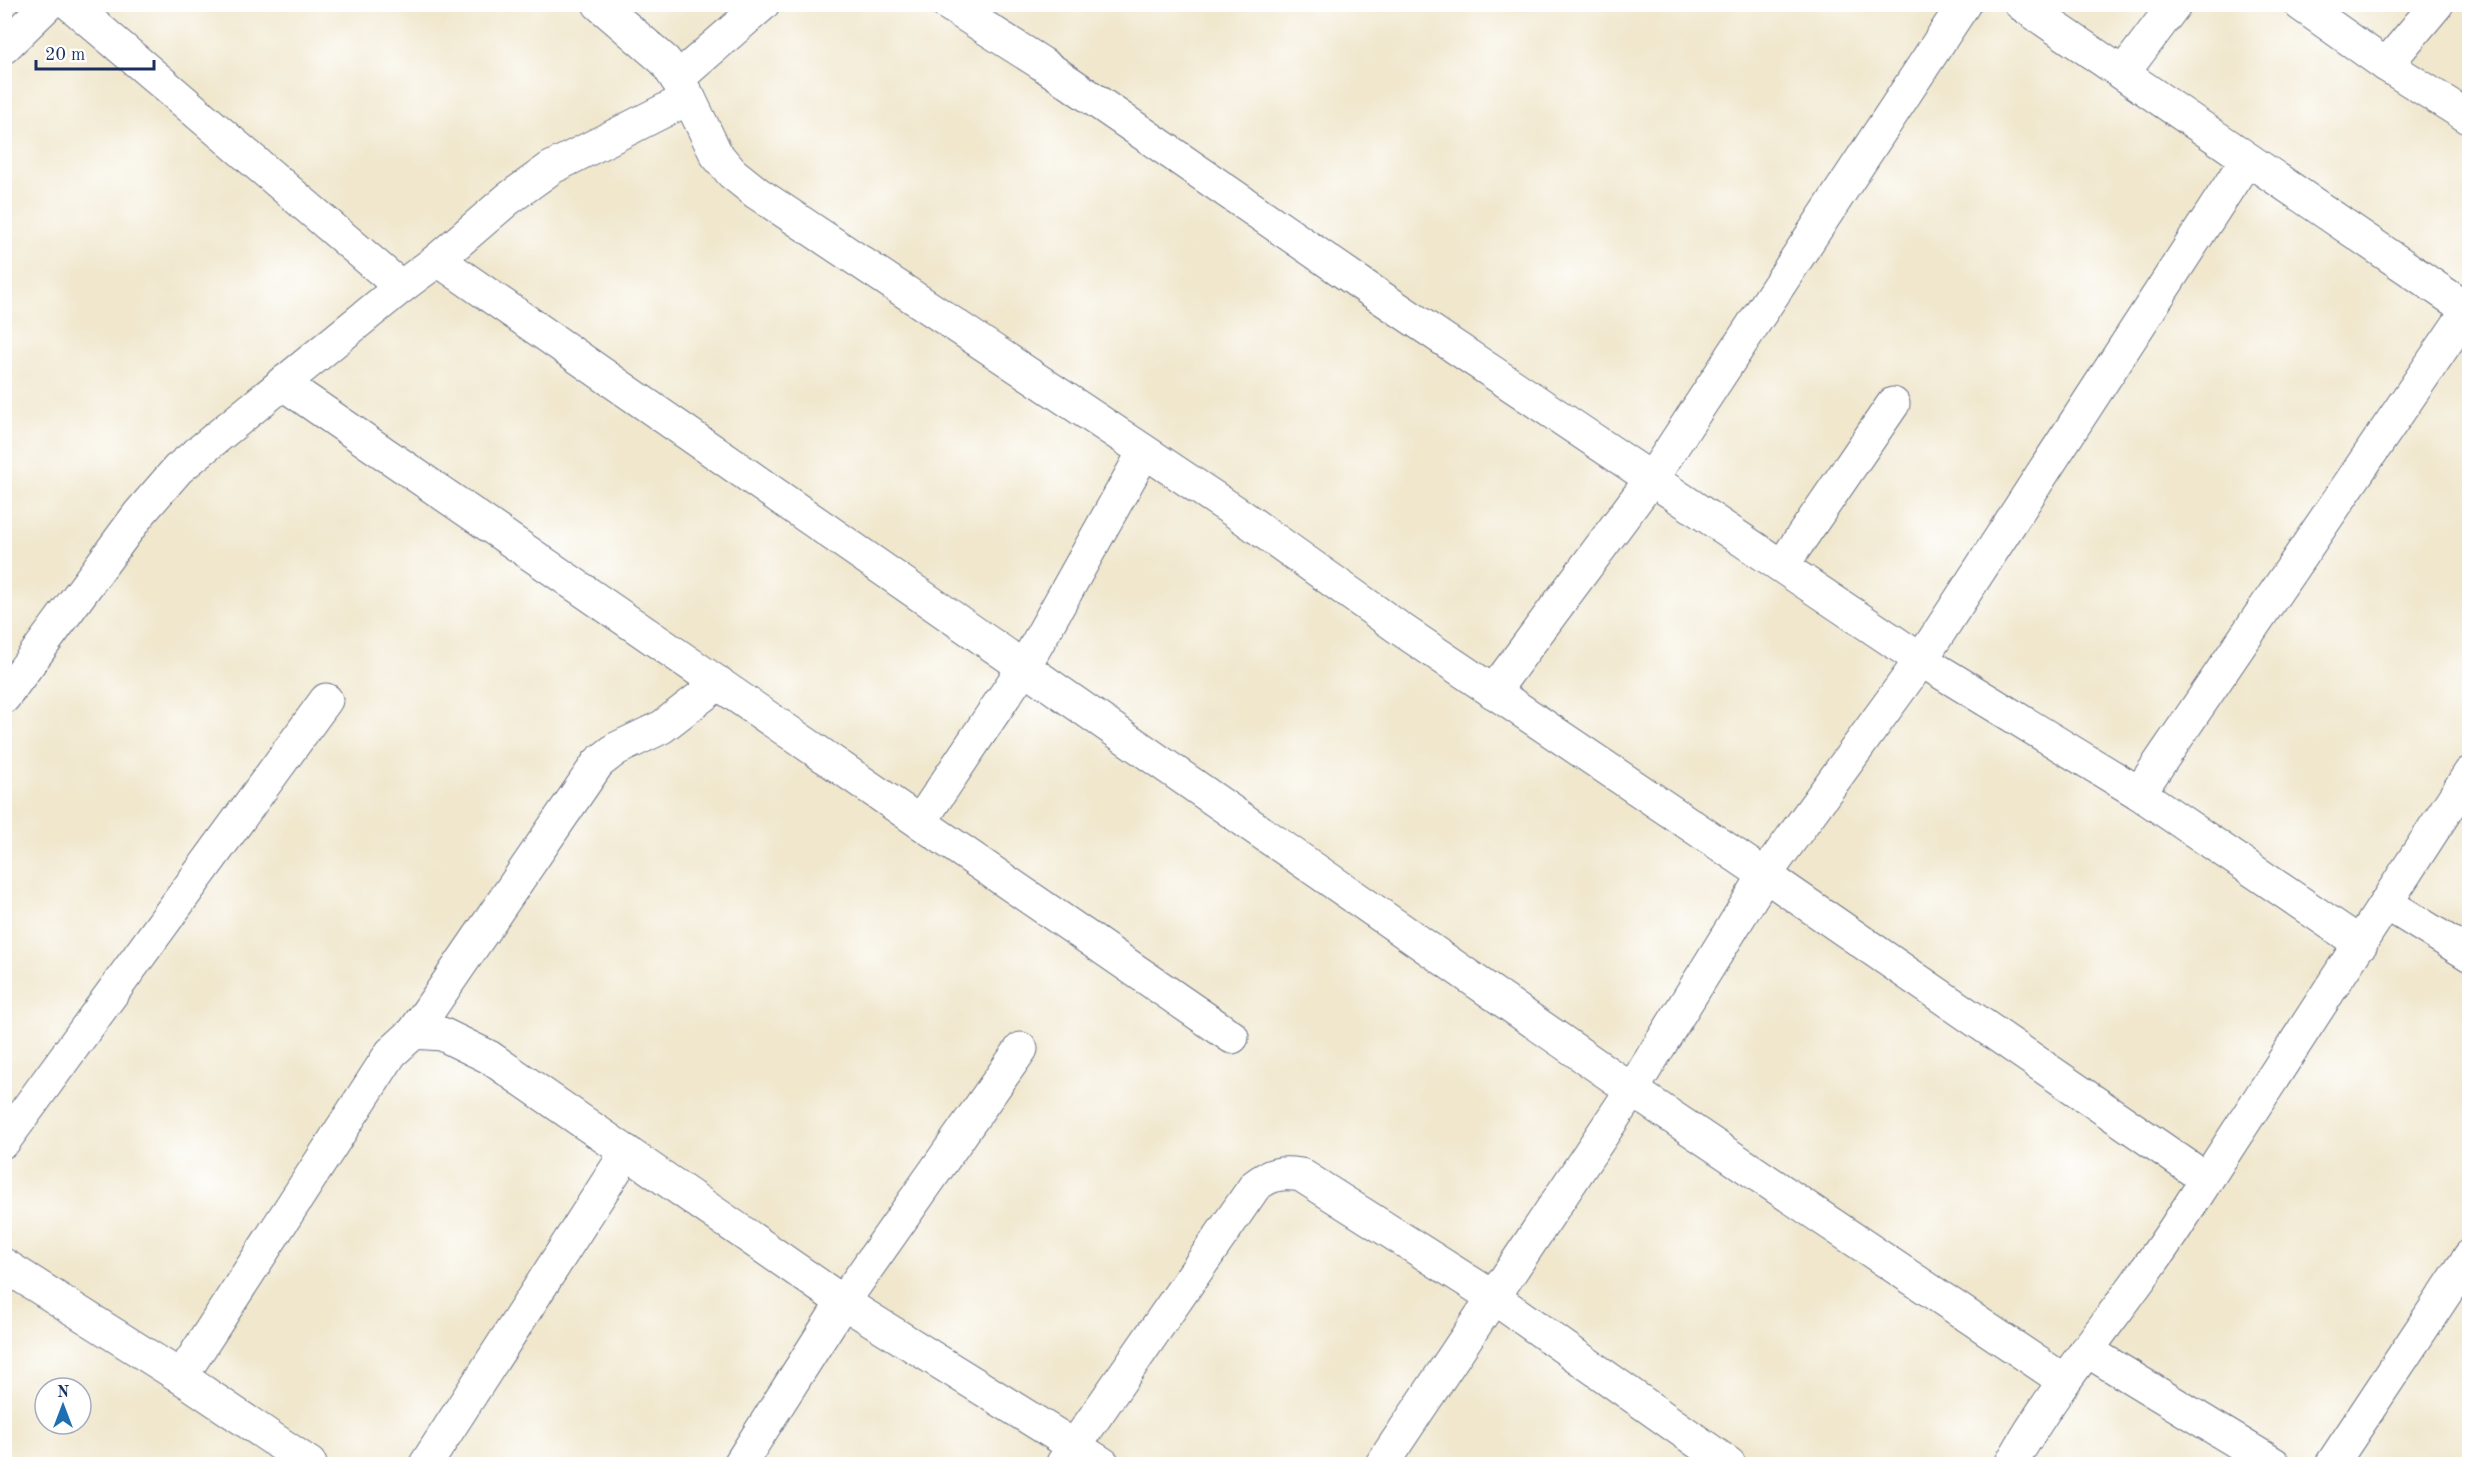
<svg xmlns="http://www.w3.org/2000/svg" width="2474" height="1469" font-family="'Old Standard TT',serif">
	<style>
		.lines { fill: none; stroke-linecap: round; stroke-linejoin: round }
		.minor-casing { stroke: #666f85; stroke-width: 35 }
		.minor { stroke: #fff; stroke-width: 33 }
	</style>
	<rect width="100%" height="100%" fill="#fff"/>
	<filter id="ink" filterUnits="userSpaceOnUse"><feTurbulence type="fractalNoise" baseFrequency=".0167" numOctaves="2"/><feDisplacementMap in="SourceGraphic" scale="12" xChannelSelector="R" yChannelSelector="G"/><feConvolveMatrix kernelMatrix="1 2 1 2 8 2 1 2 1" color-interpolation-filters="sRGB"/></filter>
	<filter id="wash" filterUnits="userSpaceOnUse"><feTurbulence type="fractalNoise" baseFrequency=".008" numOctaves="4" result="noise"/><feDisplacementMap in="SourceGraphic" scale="24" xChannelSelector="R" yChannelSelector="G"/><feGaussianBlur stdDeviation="1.35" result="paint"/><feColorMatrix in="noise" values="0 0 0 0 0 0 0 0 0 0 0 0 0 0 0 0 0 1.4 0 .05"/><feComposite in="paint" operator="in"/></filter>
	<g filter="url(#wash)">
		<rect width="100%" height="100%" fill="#f0e7cd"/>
	</g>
	<g filter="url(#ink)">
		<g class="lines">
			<defs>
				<g id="minor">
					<path d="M70 4 401 287"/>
					<path d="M599 4 665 61 689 98 716 154 732 173 757 193 1240 515 1399 628 1765 875 1921 660 2247 159"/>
					<path d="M948 4 1041 63 1367 288 1921 660 2139 793 2361 944"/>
					<path d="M2021 4 2470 311"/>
					<path d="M2300 4 2386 65 2470 118"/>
					<path d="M4 47 48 4"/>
					<path d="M2386 65 2437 4"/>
					<path d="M2123 73 2175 4"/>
					<path d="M677 79 763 4"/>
					<path d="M436 261 508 199 551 168 689 98"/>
					<path d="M282 383 1232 1037"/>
					<path d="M1782 566 1893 404"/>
					<path d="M1493 692 1652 478 1964 4"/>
					<path d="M4 697 139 514 178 469 401 287 436 261 444 264 1632 1090 2063 1380"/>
					<path d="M2139 793 2468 310"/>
					<path d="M920 822 1024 667 1144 452"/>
					<path d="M2386 903 2470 955"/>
					<path d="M414 1032 598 763 616 749 662 727 719 683"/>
					<path d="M4 1141 326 700"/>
					<path d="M4 1265 181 1377 310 1464"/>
					<path d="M2086 1350 2274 1464"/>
					<path d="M181 1377 391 1053 414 1032 442 1034 489 1057 843 1302 1103 1464"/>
					<path d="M1063 1463 1255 1186C1270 1174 1281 1172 1301 1175L1493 1297 1729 1464"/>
					<path d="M426 1464 627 1152"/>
					<path d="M740 1464 843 1302 1021 1049"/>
					<path d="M1382 1464 1632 1090 1765 875 2206 1179"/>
					<path d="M2011 1464C2058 1380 2121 1310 2174 1230 2273 1078 2371 926 2470 773"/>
					<path d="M2332 1464 2470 1256"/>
				</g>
			</defs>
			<use href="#minor" class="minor-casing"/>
			<use href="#minor" class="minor"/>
		</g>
	</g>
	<rect width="2474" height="1469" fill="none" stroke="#fff" stroke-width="24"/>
	<g transform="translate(63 1406)"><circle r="28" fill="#ffffff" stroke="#a4acbf" stroke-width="1.5"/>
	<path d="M0-4.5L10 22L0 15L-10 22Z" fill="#1f6fb2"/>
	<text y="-9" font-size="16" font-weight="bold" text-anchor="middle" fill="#1b2f5e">N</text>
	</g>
	<path d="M36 60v9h118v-9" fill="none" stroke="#1b2f5e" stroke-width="3"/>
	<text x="45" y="60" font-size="18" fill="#1b2f5e" stroke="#ffffff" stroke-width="4.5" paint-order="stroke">20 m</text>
</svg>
